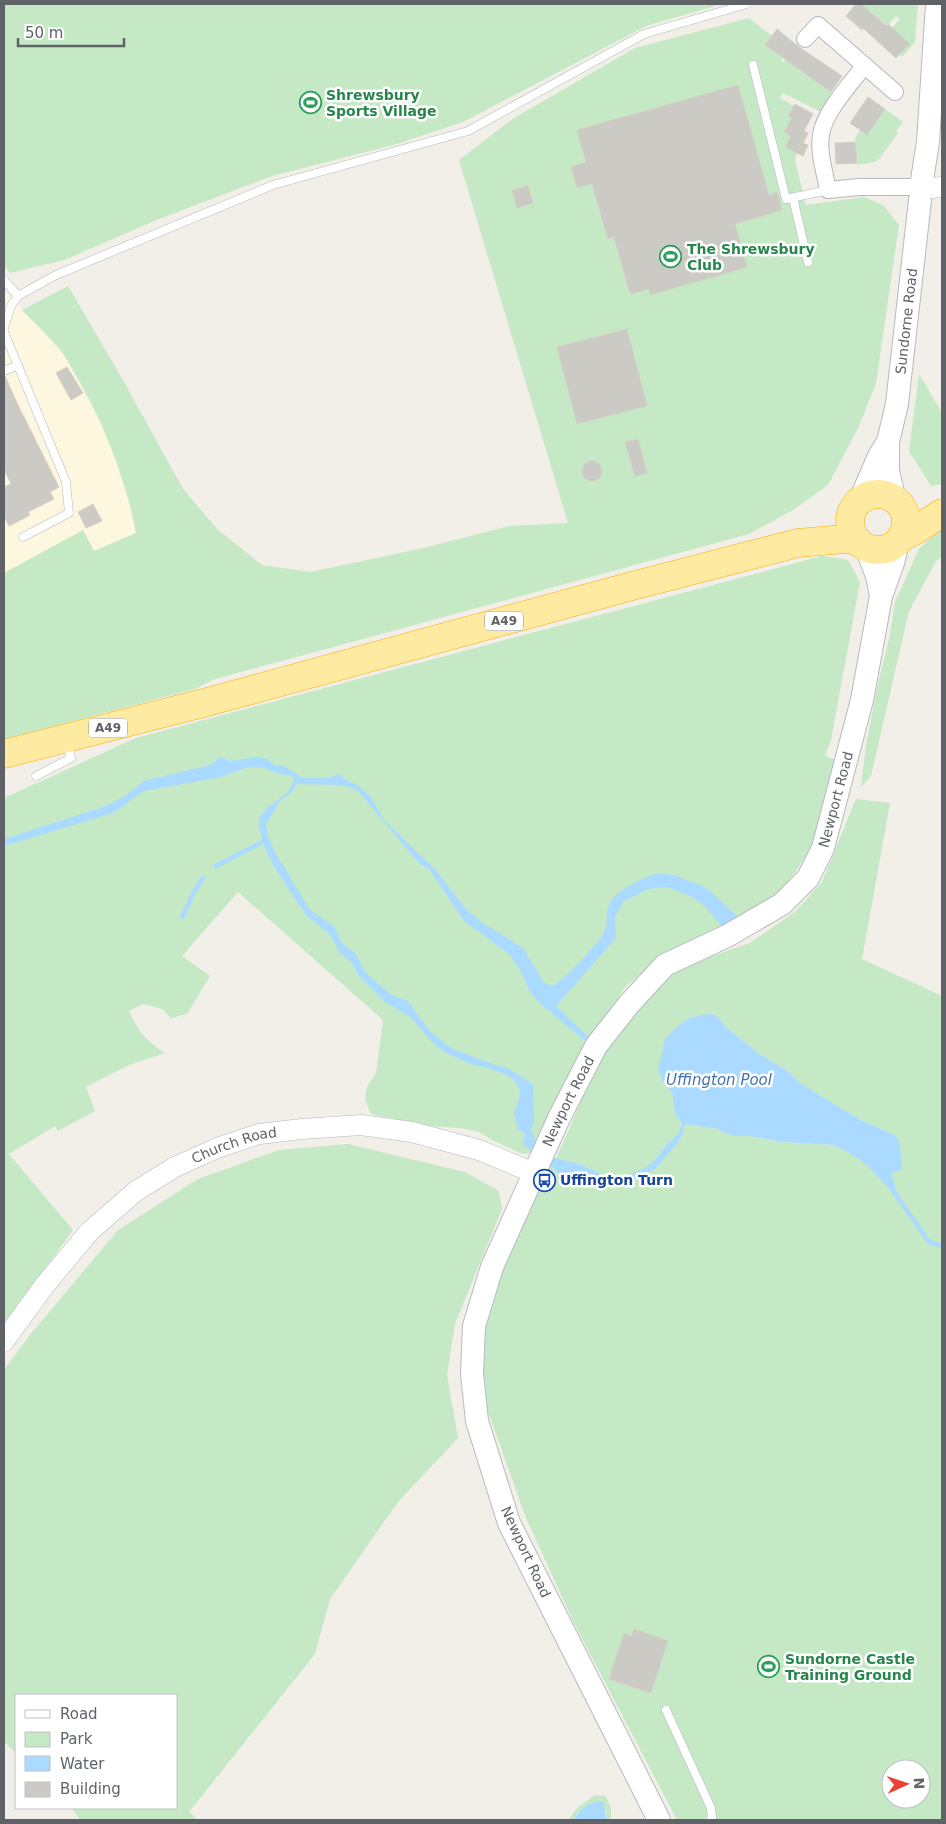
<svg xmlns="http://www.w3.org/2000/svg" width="946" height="1824" font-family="'DejaVu Sans',sans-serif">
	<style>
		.commercial { fill: #fef7e0 }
		.green { fill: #c5e8c5; fill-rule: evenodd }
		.water { fill: #aadaff }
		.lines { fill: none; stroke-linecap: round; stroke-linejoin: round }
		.stream { stroke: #aadaff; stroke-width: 4.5 }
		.building { fill: #cccac5; stroke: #d6d1c6 }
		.service-casing { stroke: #b5b8bc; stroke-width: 9 }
		.minor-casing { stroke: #b5b8bc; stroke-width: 18 }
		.tertiary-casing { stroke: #b5b8bc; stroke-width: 21 }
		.secondary-casing { stroke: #b6babf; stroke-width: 24 }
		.trunk-casing { stroke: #f9ab00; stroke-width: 29 }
		.service { stroke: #fff; stroke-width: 8 }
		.minor { stroke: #fff; stroke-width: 16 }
		.tertiary { stroke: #fff; stroke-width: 20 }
		.secondary { stroke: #fff; stroke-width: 22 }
		.trunk { stroke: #feeaa1; stroke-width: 28 }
		.labels { text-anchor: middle; stroke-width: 5; stroke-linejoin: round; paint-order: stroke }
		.shield { fill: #fff; stroke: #8f9295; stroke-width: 1 }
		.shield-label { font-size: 12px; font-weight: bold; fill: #5f6368 }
		.leisure-label { font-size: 14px; font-weight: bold; fill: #27864d; stroke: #fff; text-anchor: start }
		.street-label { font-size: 14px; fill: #5f6368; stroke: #fff }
		.transit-label { font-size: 14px; font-weight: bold; fill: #164399; stroke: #fff; text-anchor: start }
		.water-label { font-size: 15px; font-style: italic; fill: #4174aa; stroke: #fff }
	</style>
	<rect width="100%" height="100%" fill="#f1efe8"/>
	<path class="commercial" d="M4 290 63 354 105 430 132 512 136 533 94 551 83 531 4 573Z"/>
	<g class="green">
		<path d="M4 4H722L646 26 463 122 397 144 272 176 159 219 64 260 10 273 4 265Z"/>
		<path d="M861 4H918L915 42 902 57 900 55 910 44 892 28 900 19 896 16 888 25 886 24Z"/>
		<path d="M749 18 772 36 765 45 782 58 781 61 783 62 786 60 802 72 805 69 806 74 833 94 821 112 783 93 780 98 794 106 788 116 794 119 789 123 784 132 791 136 785 147 797 153 795 160 806 205 864 197 883 205 899 225 876 383 858 428 828 485 793 510 749 534 215 679 195 689 4 739V573L83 530 94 551 136 533C125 472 97 407 64 355 54 340 35 324 22 310L68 286 124 382 183 489 218 530 262 565 310 572 424 548 509 526 568 523 459 160 514 118 635 48Z"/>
		<path d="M885 109 903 122 896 131 898 133 879 159 875 162 857 165 855 138 860 130 867 135Z"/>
		<path d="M919 374 942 413V484L931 486 909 451Z"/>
		<path d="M942 528V557L936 561 909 611 871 776 861 787 866 745 878 684 890 635 895 602 919 549Z"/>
		<path d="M822 556 848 560 860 582 831 740 825 756 836 760 813 846 789 881 768 904 663 955 625 987 592 1040 534 1152 523 1154 494 1141 479 1132 460 1128 429 1126 371 1114 365 1100 367 1087 376 1073 383 1020 238 892 182 956 210 976 187 1014 171 1018 162 1009 143 1004 129 1011C138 1031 146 1041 165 1053L129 1065 86 1087 95 1111 58 1131 55 1126 9 1154 73 1230 4 1325V798L136 738Z"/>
		<path d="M856 799 890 803 862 959 942 996V1820H677L574 1623 526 1518 490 1417 481 1404 477 1327 549 1164 559 1173H574L611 1183 657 1163 666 1149 682 1137 685 1124 717 1129 732 1136H749L783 1142 833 1145 846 1151 857 1158 895 1186 892 1174 894 1172 895 1135 861 1120 810 1089 799 1082 785 1069 761 1055 727 1028 719 1018 662 1080 672 1093 675 1113 682 1124 678 1134 666 1145 654 1161 646 1168 616 1180 606 1177 583 1165 556 1159 582 1099 608 1046 635 1005 674 969 750 943 796 911 822 882ZM891 1769H921V1799H891Z"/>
		<path d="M348 1144 465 1172 499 1191 502 1209 455 1324 447 1375 458 1438 398 1502 330 1599 315 1654 189 1812 198 1820H80L72 1808H176V1695H16V1753L4 1742V1370L30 1335 118 1230 198 1179 279 1150Z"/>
		<path d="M595 1795 606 1796 611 1808V1820H607L606 1809 579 1811 574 1820H568L578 1807Z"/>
	</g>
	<g class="water">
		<path d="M222 757 230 761 257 757 267 759 275 765 284 766 303 778H326L341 774 344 779 357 785 370 796 385 821 433 867 466 909 483 923 523 948 544 983 553 986C565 979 600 943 605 930 609 921 604 910 611 901 618 890 644 876 657 874 670 872 686 880 698 884 716 891 727 911 743 920L724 929 705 906 690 896 667 887 648 889 623 902 615 917 616 938 556 1006 592 1040 590 1045 536 1000 529 990 521 971 509 954 464 921 430 870 420 864 357 790 341 785 297 784 292 792 280 801 266 825 268 836 275 852 310 910 334 926 342 943 356 954 363 968 368 975 392 995 408 1001 429 1030 451 1048 498 1066 506 1067 533 1084 534 1123 531 1130 538 1145 551 1157 583 1165 606 1177 616 1180 645 1168 654 1161 666 1145 678 1134 682 1124 675 1113 672 1093 662 1080 658 1070 665 1039 678 1026 688 1019 700 1015 713 1014 719 1018 727 1028 761 1055 785 1069 799 1082 810 1089 861 1120 895 1135 899 1141 902 1166 900 1171 894 1172 892 1174 895 1186 894 1194 869 1167 857 1158 846 1151 833 1145 783 1142 749 1136H732L717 1129 685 1124 682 1137 666 1149 657 1163 625 1181 611 1183 574 1173H559L534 1152 523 1145 525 1133 518 1130 514 1113 518 1101 520 1093 518 1085 514 1080 504 1074 488 1068 471 1064 444 1052 432 1042 410 1017 385 1002 359 976 350 961 340 953 329 934 306 915 273 865 263 843 259 826V818L269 806 288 792 295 779 291 776 280 774 261 767 245 768 221 777 144 791 113 813 4 846V839L103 807 122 798 144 781 210 765 219 758Z"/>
		<path d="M603 1801 607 1820H574C581 1807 589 1802 603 1801Z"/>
	</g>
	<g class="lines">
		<g class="stream">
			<path d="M216 866 265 841"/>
			<path d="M182 917 194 892 203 878"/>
			<path d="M597 1178 614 1184 626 1181 654 1167 677 1140"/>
			<path d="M892 1189 929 1242 942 1246"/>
		</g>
	</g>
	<g class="building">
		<path d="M856 4H861L887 26 888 24 910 44 896 58 863 28 862 30 846 16Z"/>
		<path d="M777 29 799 47 842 76 831 92 765 45Z"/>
		<path d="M738 85 769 195 777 192 782 210 735 224 747 267 650 295 649 289 630 294 614 237 608 239 592 184 577 188 571 167 586 162 577 130Z"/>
		<path d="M868 97 885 109 867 135 850 123Z"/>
		<path d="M795 104 813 114 804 131 808 133 803 143 808 145 803 156 785 147 791 136 784 132 792 118 788 116Z"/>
		<path d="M855 142 857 163 836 164 835 143Z"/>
		<path d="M528 186 533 203 517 208 512 190Z"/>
		<path d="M627 329 647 406 577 424 557 347Z"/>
		<path d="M67 367 83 393 71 400 56 373Z"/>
		<path d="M5 376 17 403 59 487 50 492 54 499 28 512 30 515 9 526 4 516V487L11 484 4 469V377Z"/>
		<path d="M638 439 647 473 635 476 625 442Z"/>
		<circle cx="592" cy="471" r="10"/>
		<path d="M93 504 102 521 86 528 78 512Z"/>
		<path d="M634 1629 668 1641 651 1693 609 1679 624 1633 632 1636Z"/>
	</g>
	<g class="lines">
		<defs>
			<g id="service">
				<path d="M753 65 786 199 828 190"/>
				<path d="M793 198 808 262"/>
				<path d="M4 280 18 296"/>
				<path d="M4 328 11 306 18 296 56 275 273 185 468 131 644 34 747 4"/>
				<path d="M4 332 66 482 69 513 23 537"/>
				<path d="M4 371 18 365"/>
				<path d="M36 776 71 758 67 743"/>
				<path d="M666 1710 711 1808 712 1818 710 1820"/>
			</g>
			<g id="minor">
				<path d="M805 39 818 25 895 92"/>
				<path d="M864 66C850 85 824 112 821 135 818 152 825 173 828 190L859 187H913"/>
			</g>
			<g id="tertiary">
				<path d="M932 188 942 187"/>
				<path id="s1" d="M4 1341 44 1286 90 1231 136 1191 175 1167 217 1148 259 1134 302 1129 361 1125 412 1132 479 1150 534 1173"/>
			</g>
			<g id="secondary">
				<path d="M922 180 928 142 937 4"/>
				<path id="s2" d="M894 498 888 471V442L897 404 920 200"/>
				<path d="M860 500 879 456 886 445"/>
				<path d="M866 547 877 576 881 596"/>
				<path id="s3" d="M659 1820 509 1523 477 1421 472 1374 474 1326 492 1267 559 1118 596 1046 629 1004 665 965 727 936 782 904 808 878 823 848 862 700 881 596 893 563 898 542"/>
			</g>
			<g id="trunk">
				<circle cx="878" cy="522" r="28"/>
				<path d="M903 536 914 531 942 513"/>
				<path d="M4 754 211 701 632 586 798 543 844 539 858 541"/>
			</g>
		</defs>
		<use href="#service" class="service-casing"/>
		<use href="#minor" class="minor-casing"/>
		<use href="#tertiary" class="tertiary-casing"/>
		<use href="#secondary" class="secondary-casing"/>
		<use href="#trunk" class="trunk-casing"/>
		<use href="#service" class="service"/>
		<use href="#minor" class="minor"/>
		<use href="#tertiary" class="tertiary"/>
		<use href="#secondary" class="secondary"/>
		<use href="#trunk" class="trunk"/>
	</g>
	<defs>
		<symbol id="stadium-ring" viewBox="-11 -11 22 22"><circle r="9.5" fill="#fff" stroke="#2e9e5b" stroke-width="1.5"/><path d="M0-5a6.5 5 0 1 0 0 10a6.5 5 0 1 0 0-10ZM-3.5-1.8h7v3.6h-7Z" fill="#2e9e5b"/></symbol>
		<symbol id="bus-ring" viewBox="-11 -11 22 22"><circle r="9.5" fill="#fff" stroke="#1a4fb4" stroke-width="1.5"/><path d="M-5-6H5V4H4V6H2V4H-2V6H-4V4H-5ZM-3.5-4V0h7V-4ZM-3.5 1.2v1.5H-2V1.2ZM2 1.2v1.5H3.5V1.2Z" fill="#1a4fb4"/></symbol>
	</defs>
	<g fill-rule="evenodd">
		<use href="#stadium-ring" x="298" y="90" width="25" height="25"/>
		<use href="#stadium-ring" x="658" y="244" width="25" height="25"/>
		<use href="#bus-ring" x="532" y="1168" width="25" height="25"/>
		<use href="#stadium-ring" x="756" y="1654" width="25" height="25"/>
	</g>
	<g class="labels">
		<g class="shield">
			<rect x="485" y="611.5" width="38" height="19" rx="4"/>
			<rect x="89" y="718.5" width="38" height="19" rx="4"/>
		</g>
		<g class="shield-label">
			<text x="504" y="625">A49</text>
			<text x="108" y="732">A49</text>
		</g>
		<g class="leisure-label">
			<text x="326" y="100">Shrewsbury<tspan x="326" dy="16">Sports Village</tspan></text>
			<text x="687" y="254">The Shrewsbury<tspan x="687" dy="16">Club</tspan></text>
			<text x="785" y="1664">Sundorne Castle<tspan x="785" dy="16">Training Ground</tspan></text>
		</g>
		<g class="street-label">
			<text dy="5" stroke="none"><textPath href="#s2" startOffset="179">Sundorne Road</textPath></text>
			<text dy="5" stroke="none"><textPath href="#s3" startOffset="1200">Newport Road</textPath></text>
			<text dy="5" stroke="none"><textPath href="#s3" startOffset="779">Newport Road</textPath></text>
			<text dy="5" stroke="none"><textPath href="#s1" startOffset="310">Church Road</textPath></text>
			<text transform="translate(526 1552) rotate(65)" y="5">Newport Road</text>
		</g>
		<g class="transit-label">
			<text x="560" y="1185">Uffington Turn</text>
		</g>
		<g class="water-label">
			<text x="719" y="1085">Uffington Pool</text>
		</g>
	</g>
	<rect width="946" height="1824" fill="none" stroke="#5f6368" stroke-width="10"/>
	<rect x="15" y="1694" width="162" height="115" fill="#ffffff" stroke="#bfc1c3"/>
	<rect x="25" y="1710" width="25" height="8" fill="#ffffff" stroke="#bfc1c3"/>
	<text x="60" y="1719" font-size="15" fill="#5f6368">Road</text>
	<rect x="25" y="1732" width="25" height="15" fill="#c5e8c5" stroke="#bfc1c3"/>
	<text x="60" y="1744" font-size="15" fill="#5f6368">Park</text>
	<rect x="25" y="1756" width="25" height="15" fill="#aadaff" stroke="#bfc1c3"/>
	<text x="60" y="1769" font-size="15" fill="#5f6368">Water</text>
	<rect x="25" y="1782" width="25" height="15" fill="#cccac5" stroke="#bfc1c3"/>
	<text x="60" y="1794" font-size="15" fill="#5f6368">Building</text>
	<g transform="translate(906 1784) rotate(87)"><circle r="24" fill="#ffffff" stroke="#bfc1c3"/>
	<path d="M0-4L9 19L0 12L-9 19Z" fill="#ea4335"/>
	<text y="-8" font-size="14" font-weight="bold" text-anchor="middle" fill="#5f6368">N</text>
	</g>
	<path d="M18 38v8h106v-8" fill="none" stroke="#5f6368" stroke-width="2.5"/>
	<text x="25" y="38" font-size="15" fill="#5f6368" stroke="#ffffff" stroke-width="4" paint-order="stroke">50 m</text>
</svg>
